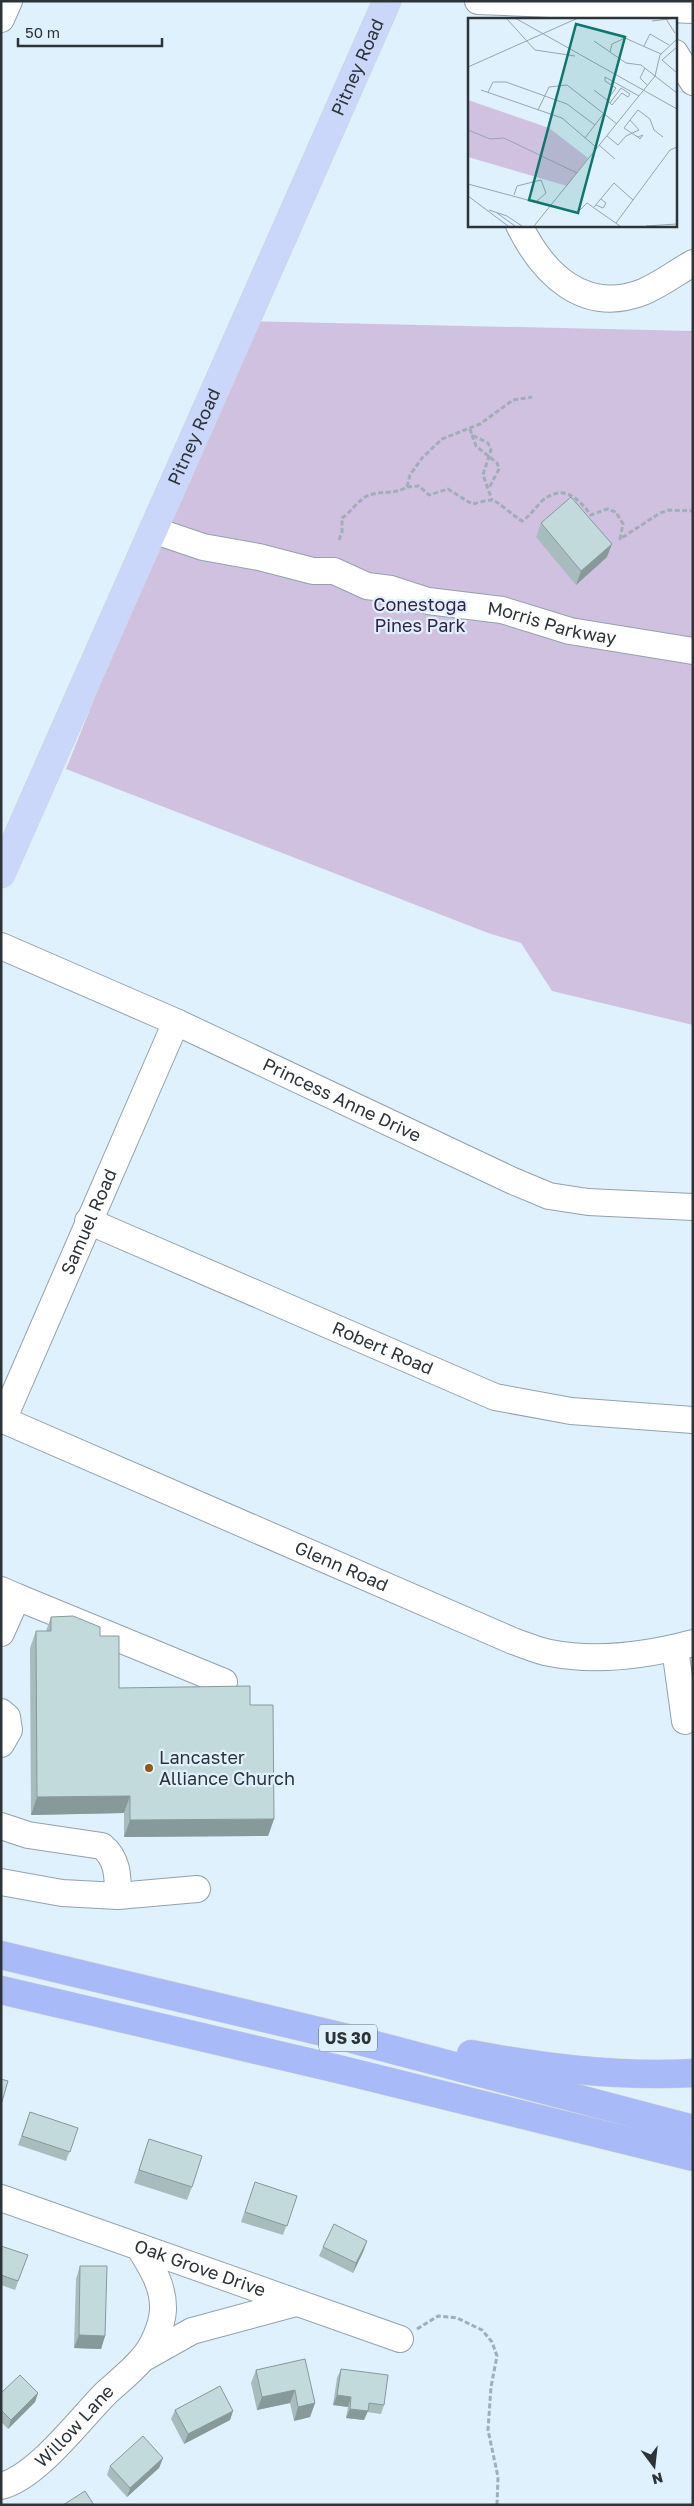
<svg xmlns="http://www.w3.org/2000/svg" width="694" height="2506" font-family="'Golos Text',sans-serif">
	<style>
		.green { fill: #d0c1e1 }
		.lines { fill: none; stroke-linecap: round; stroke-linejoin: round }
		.minor-casing { stroke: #91a2ad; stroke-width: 28 }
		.major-casing { stroke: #d1d2d3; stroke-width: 29 }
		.highway-casing { stroke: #d1d2d3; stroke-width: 29 }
		.path { stroke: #a0aeb7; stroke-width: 3; stroke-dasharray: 5 2.5; stroke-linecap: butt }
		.minor { stroke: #fff; stroke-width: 26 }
		.major { stroke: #cbd6fb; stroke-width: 28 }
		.highway { stroke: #a9baf9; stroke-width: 28 }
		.wall { fill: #a8bbbd }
		.shaded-wall { fill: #88999a }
		.building { fill: #c3dadc; stroke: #88999a }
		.poi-dot { fill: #925815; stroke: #dff1fd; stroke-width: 2 }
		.labels { text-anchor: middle; stroke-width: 4.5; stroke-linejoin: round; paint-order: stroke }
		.shield { fill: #dff1fd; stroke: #626d73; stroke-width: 1 }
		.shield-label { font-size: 16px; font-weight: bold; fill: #2d3438 }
		.street-label { font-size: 18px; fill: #2d3438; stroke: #dff1fd }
		.park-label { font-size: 18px; fill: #351e48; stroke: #dff1fd }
		.poi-label { font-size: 18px; fill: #2d3438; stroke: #dff1fd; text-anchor: start }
		.inset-road { fill: none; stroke: #98a5ae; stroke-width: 1 }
		.view { fill: #0f766e; fill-opacity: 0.15; stroke: #0f766e; stroke-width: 2.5 }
		.inset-edge { fill: none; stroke: #2d3438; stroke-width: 2.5 }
	</style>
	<rect width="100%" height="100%" fill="#dff1fd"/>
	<path class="green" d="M246 321 693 331V1025L552 991 521 943 488 933 66 769Z"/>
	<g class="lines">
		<defs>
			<g id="minor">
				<path d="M478 1 693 10"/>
				<path d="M1 19 9 1"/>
				<path d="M675 53 693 82"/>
				<path d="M519 225C543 274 584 315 643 292 660 285 677 272 693 263"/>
				<path id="s1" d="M153 530 203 547 259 557 313 571H334L367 586 391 589 428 601 502 610 570 631 693 651"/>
				<path id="s2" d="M1 946 176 1022 513 1181 549 1196 588 1202 693 1207"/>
				<path id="s3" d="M88 1221 495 1397 571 1411 693 1420"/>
				<path id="s4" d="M1 1419 513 1641C525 1645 538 1651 550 1653 596 1662 648 1655 693 1643"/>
				<path id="s5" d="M3 1420 176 1022"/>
				<path d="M1 1590 17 1597 1 1633"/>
				<path d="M17 1597 224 1682"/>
				<path d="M675 1648 685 1721"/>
				<path d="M1 1712 7 1717 9 1730 1 1744"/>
				<path d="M1 1826 28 1835 102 1846C118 1859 118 1877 118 1896L62 1893 1 1882"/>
				<path d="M118 1896 197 1889"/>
				<path id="s6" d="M1 2198 400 2339"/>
				<path d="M144 2358 192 2331 296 2303"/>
				<path id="s7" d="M1 2486C37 2477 79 2420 106 2393 118 2382 132 2371 142 2359 153 2347 162 2326 163 2310 164 2286 151 2266 139 2247"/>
			</g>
			<g id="major">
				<path id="s8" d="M1 874 387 1"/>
			</g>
			<g id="highway">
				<path d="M1 1955 352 2039 693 2129"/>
				<path d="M1 1990 342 2070 693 2157"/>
				<path d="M471 2054C545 2068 617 2077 693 2073"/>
			</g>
		</defs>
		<use href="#minor" class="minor-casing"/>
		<use href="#major" class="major-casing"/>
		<use href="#highway" class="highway-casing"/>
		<g class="path">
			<path d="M470 429 472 435 488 443 491 450 483 475 492 500"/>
			<path d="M472 435 476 446 497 463 499 469 489 488"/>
			<path d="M407 487 419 486 429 495 448 489 472 504C478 503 486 500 492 500 496 500 515 517 522 521 530 516 535 508 542 501 563 483 578 498 591 515L607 509 616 512 623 524 620 539 660 513 669 510 693 511"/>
			<path d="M339 540 342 532V518C351 512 359 499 369 495 382 491 396 494 407 487L410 475 422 458 442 439 480 424 513 400 532 397"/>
			<path d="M417 2329 438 2316 457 2318 482 2330 492 2342 497 2356 491 2387 488 2430 498 2477 497 2505"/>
		</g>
		<use href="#minor" class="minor"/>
		<use href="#major" class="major"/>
		<use href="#highway" class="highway"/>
	</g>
	<g class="wall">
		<path d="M541 523 607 557 576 585 536 537Z"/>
		<path d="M51 1617 100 1636 119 1688 250 1705 274 1819 268 1836 124 1837V1813L31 1815 30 1648 36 1631H46Z"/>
		<path d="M30 2112 78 2128 66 2161 18 2145Z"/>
		<path d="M149 2139 192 2187 187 2200 134 2183Z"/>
		<path d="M255 2182 297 2196 283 2235 241 2222Z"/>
		<path d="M1 2246 28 2255 15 2290 1 2285Z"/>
		<path d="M323 2247 364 2250 353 2273 319 2256Z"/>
		<path d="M80 2266 105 2336 101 2349 74 2348 76 2279Z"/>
		<path d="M305 2359 315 2403 310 2417 294 2421 290 2403 257 2410 251 2383 256 2370Z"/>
		<path d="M341 2369 384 2405 381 2414 367 2412 364 2420 346 2418 348 2407 333 2405 337 2378Z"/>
		<path d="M1 2393H38L35 2402 8 2429 1 2422Z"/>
		<path d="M175 2410 233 2411 230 2420 184 2444 171 2419Z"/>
		<path d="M163 2458 159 2468 127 2497 107 2475 110 2466Z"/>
	</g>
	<g class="shaded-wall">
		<path d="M612 544 607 557 576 585 581 571Z"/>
		<path d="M130 1796 124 1813 31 1815 37 1797Z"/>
		<path d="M274 1819 268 1836 124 1837 130 1820Z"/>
		<path d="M367 2241 364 2250 353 2273 356 2263Z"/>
		<path d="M79 2335 105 2336 101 2349 74 2348Z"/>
		<path d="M295 2390 290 2403 257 2410 262 2397Z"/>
		<path d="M38 2393 35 2402 8 2429 11 2420Z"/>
		<path d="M337 2395 351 2397 348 2407 333 2405Z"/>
		<path d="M315 2403 310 2417 294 2421 298 2407Z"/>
		<path d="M350 2409 368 2411 364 2420 346 2418Z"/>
		<path d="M233 2411 230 2420 184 2444 188 2434Z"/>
		<path d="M163 2458 159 2468 127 2497 130 2488Z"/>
	</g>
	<g class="building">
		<path d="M571 497 612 544 581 571 541 523Z"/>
		<path d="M73 1616 100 1627V1636H119V1688L250 1686V1705H273L274 1819 130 1820V1796L37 1797 36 1631H51V1617Z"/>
		<path d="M1 2079 8 2081 1 2105Z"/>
		<path d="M30 2112 78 2128 70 2152 22 2136Z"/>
		<path d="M149 2139 202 2156 192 2187 139 2170Z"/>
		<path d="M255 2182 297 2196 287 2226 245 2212Z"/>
		<path d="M334 2224 367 2241 356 2263 323 2247Z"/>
		<path d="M1 2246 28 2255 18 2281 1 2275Z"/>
		<path d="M80 2266H107L105 2336 79 2335Z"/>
		<path d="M305 2359 315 2403 298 2407 295 2390 262 2397 256 2370Z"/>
		<path d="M341 2369 388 2375 384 2405 369 2403 368 2411 350 2409 351 2397 337 2395Z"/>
		<path d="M20 2375 38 2393 11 2420 1 2410V2393Z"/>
		<path d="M220 2386 233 2411 188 2434 175 2410Z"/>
		<path d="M143 2436 163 2458 130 2488 110 2466Z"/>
		<path d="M85 2491 94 2505H63Z"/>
	</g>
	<circle class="poi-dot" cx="149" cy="1768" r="5"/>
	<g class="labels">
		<rect class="shield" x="319" y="2024.5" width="58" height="27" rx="4"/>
		<g class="shield-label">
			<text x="348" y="2044">US 30</text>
		</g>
		<g class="street-label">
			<text dy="6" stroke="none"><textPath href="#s8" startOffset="882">Pitney Road</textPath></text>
			<text dy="6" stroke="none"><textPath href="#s8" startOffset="478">Pitney Road</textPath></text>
			<text dy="6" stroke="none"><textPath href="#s1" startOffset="412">Morris Parkway</textPath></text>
			<text dy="6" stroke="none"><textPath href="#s2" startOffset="374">Princess Anne Drive</textPath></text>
			<text dy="6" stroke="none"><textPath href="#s5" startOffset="216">Samuel Road</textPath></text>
			<text dy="6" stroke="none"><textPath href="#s3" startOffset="321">Robert Road</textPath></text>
			<text dy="6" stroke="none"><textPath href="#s4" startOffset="371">Glenn Road</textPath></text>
			<text dy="6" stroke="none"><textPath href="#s6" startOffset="211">Oak Grove Drive</textPath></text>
			<text dy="6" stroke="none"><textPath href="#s7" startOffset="96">Willow Lane</textPath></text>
		</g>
		<g class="park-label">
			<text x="420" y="611">Conestoga<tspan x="420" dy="21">Pines Park</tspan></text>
		</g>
		<g class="poi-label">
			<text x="159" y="1764">Lancaster<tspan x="159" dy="21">Alliance Church</tspan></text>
		</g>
	</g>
	<g transform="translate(468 18)">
		<rect width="209" height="209" fill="#dff1fd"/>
		<path d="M0 82 81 110 120 140 99 168 0 139Z" fill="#d0c1e1"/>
		<path class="inset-road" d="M38 0 67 32 107 38M47 0 209 91M198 1 207 15M184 3 208 0M126 23 158 45 173 47 187 58 192 37 209 21M176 28 182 16 201 27M209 29 194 42 209 55M142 34 144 26 157 20 193 36M0 49 110 0M177 50 172 60 179 67M13 72 94 100 129 130M126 72 139 82M20 74 25 64H38L99 86 127 107M142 85 153 70 162 76 160 79 154 75 144 87 139 82 148 70 137 63V59L171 78M70 92 81 69 99 67 149 106M162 102 156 110 165 116 170 119 172 121 175 117 170 119M0 112 22 121 36 120 109 155M139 118 150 127 158 118 171 112 162 102 170 92 182 101 186 112 195 119M117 120 136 95M131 127 147 141M0 166 82 188M46 177 49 168 73 162 78 175 69 183M0 178 40 208M128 187 135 190 138 185 133 181M126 189 146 165 165 182M21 192 39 198 54 208M29 195 47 208M109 195 119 185 152 208M148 205 202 132 209 129M66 208 187 58 209 75M178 208 209 206"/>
		<path class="view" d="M108 6 157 19 110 195 61 182Z"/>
		<rect width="209" height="209" class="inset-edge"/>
	</g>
	<rect width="694" height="2506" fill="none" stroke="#2d3438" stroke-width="5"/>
	<g transform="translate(654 2466) rotate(165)" stroke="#dff1fd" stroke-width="4" paint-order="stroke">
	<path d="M0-4L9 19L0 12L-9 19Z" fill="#2d3438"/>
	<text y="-8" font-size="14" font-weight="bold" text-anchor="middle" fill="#2d3438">N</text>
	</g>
	<path d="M18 38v8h144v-8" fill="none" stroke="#2d3438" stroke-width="2.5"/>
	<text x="25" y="38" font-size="15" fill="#2d3438" stroke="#dff1fd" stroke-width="4" paint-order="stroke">50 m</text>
</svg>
